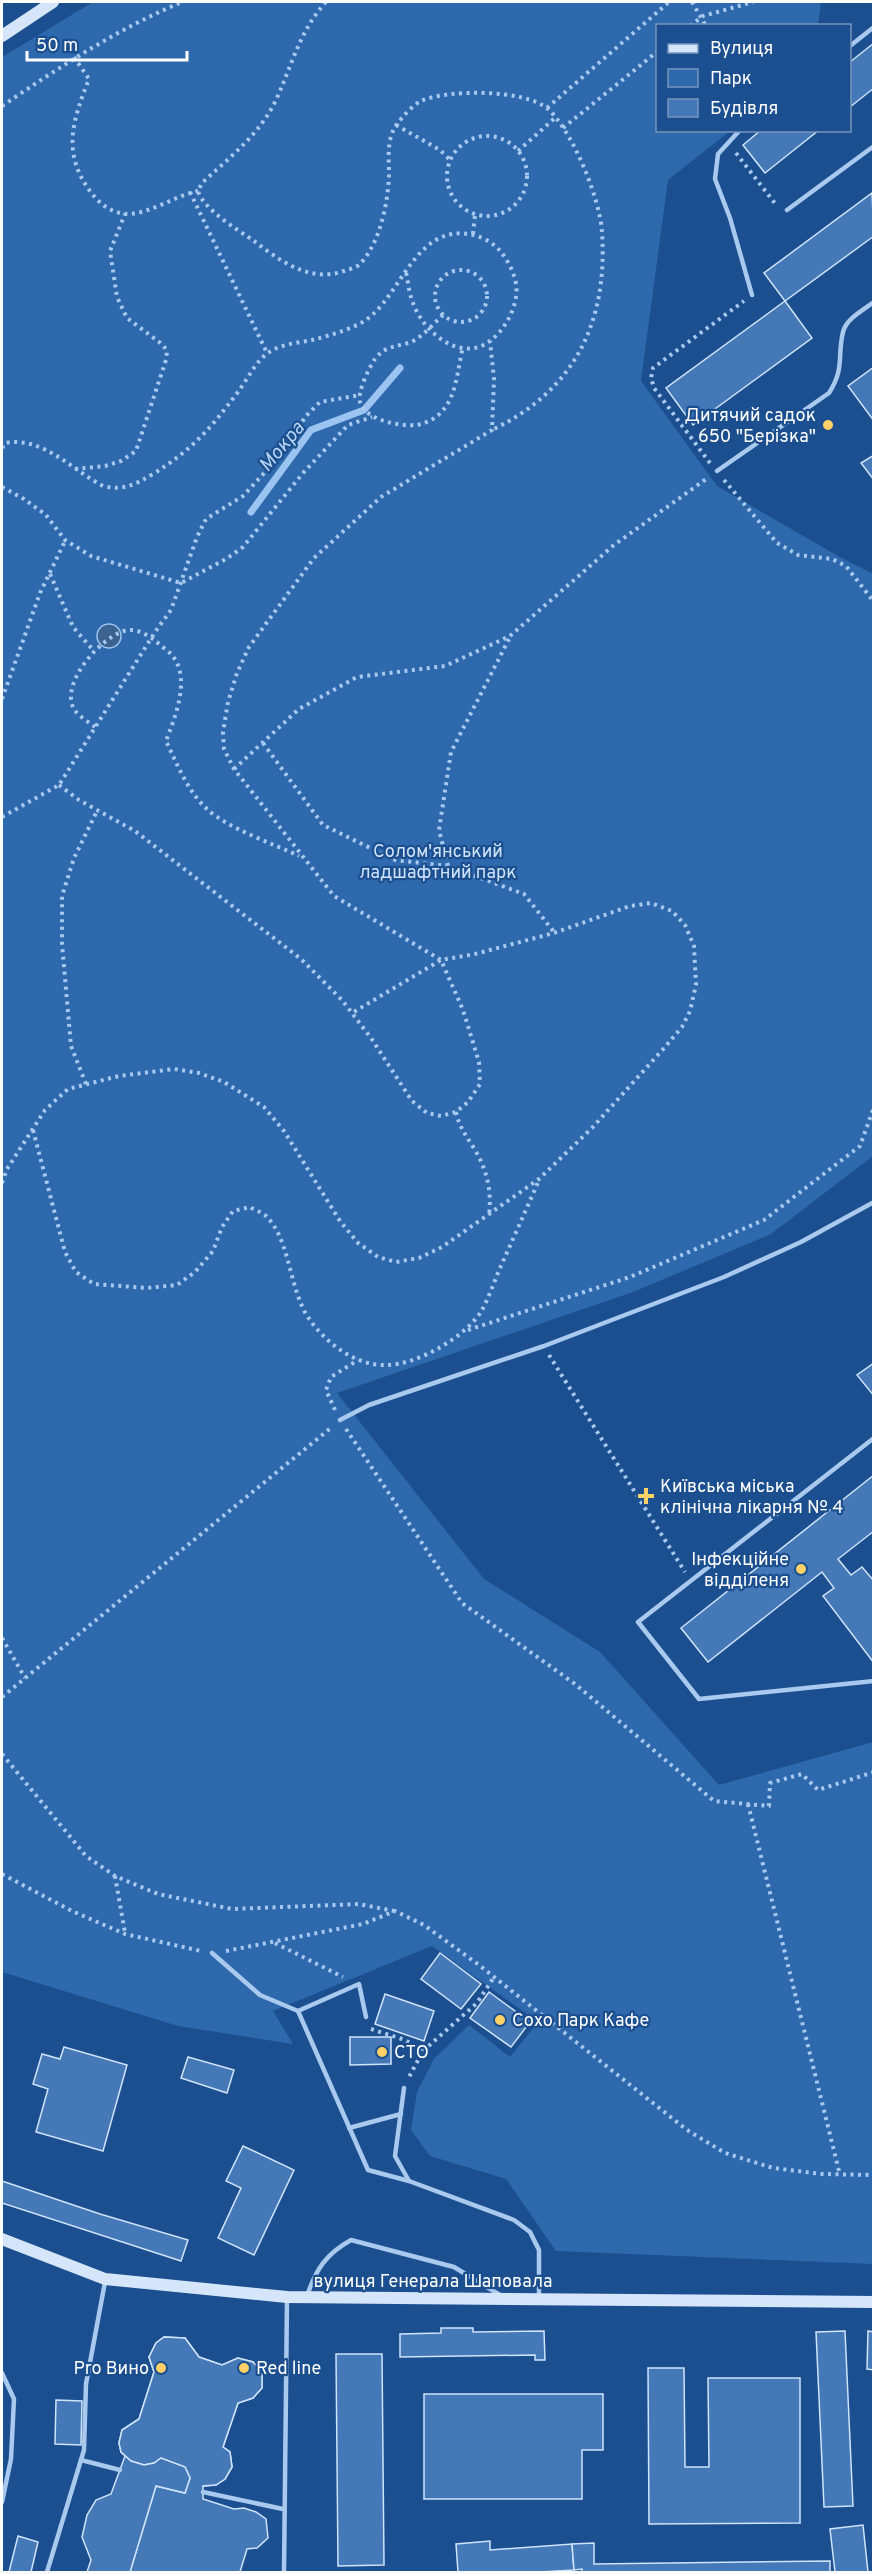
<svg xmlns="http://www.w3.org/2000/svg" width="875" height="2574" font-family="Overpass,sans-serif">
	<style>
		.green { fill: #2e69ad }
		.water { fill: #3c6290; stroke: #9cc4f0; stroke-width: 1.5 }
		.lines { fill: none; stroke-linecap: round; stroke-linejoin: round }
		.stream { stroke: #9cc4f0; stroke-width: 7 }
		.building { fill: #4478b7; stroke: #cfe3fa; stroke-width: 1.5 }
		.path { stroke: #a9c9ee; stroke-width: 4; stroke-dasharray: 3 4.5; stroke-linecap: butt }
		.lane { stroke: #a9c9ee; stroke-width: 4.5 }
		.secondary { stroke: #d6e6fa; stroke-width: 12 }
		.poi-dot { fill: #ffd166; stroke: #1b4f8f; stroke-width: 2 }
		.labels { text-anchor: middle; stroke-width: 4.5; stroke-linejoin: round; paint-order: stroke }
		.poi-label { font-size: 18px; fill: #fff; stroke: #1b4f8f; text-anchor: start }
		.park-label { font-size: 18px; fill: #cfe3fa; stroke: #1b4f8f }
		.street-label { font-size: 18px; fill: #fff; stroke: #1b4f8f }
		.water-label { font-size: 20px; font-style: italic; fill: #b5d3f5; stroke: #1b4f8f }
	</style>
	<rect width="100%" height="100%" fill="#1b4f8f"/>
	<path class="green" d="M93 2H821L818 25 658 26V130L730 131 668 180 641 381 717 486 838 556 873 574V1156L771 1234 633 1292 337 1393 484 1579 600 1652 719 1785 873 1742V2264L556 2251 506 2179 430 2156 411 2130 417 2092 434 2059 469 2025 510 2057 538 2022 432 1946 273 2011 293 2044 178 2026 2 1972V57Z"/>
	<circle class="water" cx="109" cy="636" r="12"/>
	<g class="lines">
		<path class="stream" d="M251 512 311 430 364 410 400 368"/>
	</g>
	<g class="building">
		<path d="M874 43V88L850 107V62Z"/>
		<path d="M761 130H819L765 173 743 145Z"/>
		<path d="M872 193 874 236 785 301 764 273Z"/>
		<path d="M785 301 812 338 693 425 666 388Z"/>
		<path d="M874 367V421L848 386Z"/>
		<path d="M874 455V480L861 463Z"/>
		<path d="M874 1363V1396L857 1375Z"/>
		<path d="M874 1475V1531L838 1559 851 1575 862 1567 874 1581V1663L823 1596 834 1588 822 1572 708 1662 681 1628Z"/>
		<path d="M440 1953 481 1984 461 2009 421 1979Z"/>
		<path d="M489 1992 530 2022 511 2047 470 2018Z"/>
		<path d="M385 1994 434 2011 424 2041 375 2024Z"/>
		<path d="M350 2037H391V2064L350 2065Z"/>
		<path d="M64 2047 127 2065 103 2151 36 2132 48 2089 33 2084 42 2054 60 2059Z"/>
		<path d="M188 2057 234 2070 227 2093 181 2078Z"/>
		<path d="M243 2146 294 2170 254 2255 218 2238 241 2188 226 2181Z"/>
		<path d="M2 2181 100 2214 188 2240 181 2261 2 2203Z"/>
		<path d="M441 2328H473V2332L544 2331 545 2360H535V2355L400 2357V2334L441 2333Z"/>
		<path d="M845 2331 853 2506 824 2507 816 2332Z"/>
		<path d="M868 2331 874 2332V2370L867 2369Z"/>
		<path d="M164 2337 185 2338 199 2357 222 2365 238 2358 253 2362 262 2372V2388L253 2398 238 2403 223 2447 230 2452 232 2467 225 2479 216 2485 203 2486 190 2478 185 2467 161 2458 154 2463 144 2465 131 2461 121 2452 119 2443 122 2430 139 2419 154 2372 149 2357 156 2343Z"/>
		<path d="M164 2337 185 2338 199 2357 222 2365 238 2358 253 2362 262 2372V2388L253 2398 238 2403 223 2447 230 2452 232 2467 225 2479 216 2485 203 2486V2499L234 2509 244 2508 256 2512 266 2519 268 2538 257 2548 247 2549 240 2572H130L156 2486 185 2493 190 2478 185 2467 161 2458 154 2463 144 2465 131 2461 121 2452 119 2443 122 2430 139 2419 154 2372 149 2357 156 2343Z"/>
		<path d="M336 2354H382L384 2565 338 2566Z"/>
		<path d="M648 2368H684L685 2467H709L708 2378H800V2523L649 2524Z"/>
		<path d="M424 2394H603V2450H582V2499H424Z"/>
		<path d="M56 2400 82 2401 81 2445 55 2444Z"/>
		<path d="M125 2456 131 2461 144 2465 154 2463 161 2458 185 2467 190 2478 185 2493 156 2486 130 2572H87L91 2560 82 2537 87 2515 96 2500 111 2494Z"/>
		<path d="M863 2525 868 2572H835L830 2529Z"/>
		<path d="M18 2536 38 2542 31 2572H9Z"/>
		<path d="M490 2541V2550L572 2544 574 2570 539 2572H458L456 2544Z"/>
		<path d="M594 2543V2564L830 2561V2572H582V2569L574 2570 572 2544Z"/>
	</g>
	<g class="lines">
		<g class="path">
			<path d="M326 2C300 30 292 65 276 100 260 134 229 158 202 183L198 191C204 210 237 229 254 241 280 261 310 283 344 271 349 269 356 268 360 264 380 243 388 203 389 175 389 158 386 137 398 123 403 116 413 105 421 101 448 89 525 89 548 109 573 132 600 199 602 232 608 322 575 390 492 430"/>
			<path d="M692 2 706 26"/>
			<path d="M690 26 703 16 753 2"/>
			<path d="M74 57 89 79C72 122 61 155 93 195 101 205 114 214 128 214 152 213 174 196 198 191"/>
			<path d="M2 106C60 67 117 29 182 2"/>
			<path d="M547 108 669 2"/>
			<path d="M396 125 440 150 450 160"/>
			<path d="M563 128 658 51"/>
			<circle cx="487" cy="176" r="40"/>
			<path d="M518 151 555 118"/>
			<path d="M736 153 777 206"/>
			<path d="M190 192 267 353"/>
			<path d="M473 234 475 215"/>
			<circle cx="461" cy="296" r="26"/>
			<path d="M443 315C434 323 425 334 415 340 400 348 387 343 375 359 369 368 357 392 360 402 365 420 401 427 417 425 428 423 438 417 444 409 457 393 458 366 463 347"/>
			<path d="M2 448 5 443C43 436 72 470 103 486 124 491 136 484 153 474 193 449 210 429 238 392 247 380 256 361 268 353 280 344 298 343 312 340 328 336 345 331 359 324 396 306 408 242 452 234 469 231 490 238 501 252 508 261 514 272 516 284 520 308 499 343 475 348 448 353 421 326 413 303 409 293 408 282 406 272"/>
			<path d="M710 463 654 388 651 378 653 368 744 301"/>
			<path d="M75 469 105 466 121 461 136 451 166 360 167 351 163 345 127 318 117 297 110 251 125 214"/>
			<path d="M724 480 777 543 798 555 832 559 846 566 874 602"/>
			<path d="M2 487 24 499 46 515 65 540 91 556 181 583 226 559 243 547 303 473 348 425 372 417"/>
			<path d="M50 574 73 627 94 651"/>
			<path d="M2 699 40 593 65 541"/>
			<path d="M95 727C89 722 78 716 74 709 59 683 103 634 128 630 139 629 149 636 157 642 161 646 167 650 171 654 192 677 175 717 166 741 177 764 188 792 207 809 227 828 274 844 299 856"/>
			<path d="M263 743 323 825 395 860 448 866 524 894 554 932"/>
			<path d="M234 769 299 709 357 677 445 666 510 636 614 545 709 477"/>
			<path d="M59 785 79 800 135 831 301 959 342 1000 371 1038 412 1101 427 1113 441 1116 456 1112 468 1102 480 1084 479 1062 463 1010 441 960 334 896 234 769 224 749 223 732 228 702 237 673 249 647 314 558 381 497 492 430 494 379 490 341"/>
			<path d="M2 817 59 785 155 632 171 610 197 537 206 519 243 496 278 458 306 416 320 402 360 395"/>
			<path d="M448 866 439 830 451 752 510 637"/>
			<path d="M86 1084 71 1046 62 944V896L74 858 97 811"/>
			<path d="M456 1112C459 1127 467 1137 475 1150 487 1170 492 1192 489 1215"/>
			<path d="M33 1130 65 1252 76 1272 94 1284 147 1288 177 1285 195 1272 213 1251 222 1227 233 1211 250 1207C254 1210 262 1212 266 1216 291 1240 289 1292 310 1320 326 1343 356 1366 386 1365 417 1365 466 1337 482 1310 489 1297 494 1282 500 1268 513 1239 526 1210 539 1180"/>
			<path d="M2 1183 7 1169 45 1110 68 1089 119 1076 174 1069 199 1073 224 1082 264 1107 284 1131 340 1221 358 1243 378 1257 396 1262 419 1258 442 1247 539 1179 592 1128 665 1047 682 1027 690 1011 696 985 694 946 685 925 672 911 651 903 630 906 554 933 475 954 441 960 352 1013"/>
			<path d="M468 1330 630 1277 764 1220 860 1146 874 1107"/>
			<path d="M549 1355 685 1572"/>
			<path d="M335 1410 326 1390 331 1377 358 1360"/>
			<path d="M346 1429 462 1603 575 1684 714 1801 769 1806 770 1783 802 1774 818 1790 874 1772"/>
			<path d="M2 1638 25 1678"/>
			<path d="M2 1697 332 1427"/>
			<path d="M2 1754 86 1856 115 1876 158 1894 232 1909 359 1904 394 1911"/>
			<path d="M748 1804 840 2175"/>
			<path d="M2 1874 72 1911 125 1934 201 1951"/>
			<path d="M115 1876 125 1933"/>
			<path d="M275 1943 343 1977"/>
			<path d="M226 1951 363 1924 395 1911 424 1925 479 1965 687 2130 725 2153 773 2168 822 2174 874 2175"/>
			<path d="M371 2029 405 2040 423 2051 409 2077"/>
			<path d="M423 2051 477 2003 494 1977"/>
		</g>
		<g class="lane">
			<path d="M850 46 874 27"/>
			<path d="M740 130 718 154 715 179 730 218 752 295"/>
			<path d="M787 210 874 146"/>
			<path d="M717 471 829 393C845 368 837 357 843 332 846 319 863 310 874 302"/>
			<path d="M340 1420 369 1405 544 1346 724 1277 801 1242 874 1202"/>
			<path d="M874 1438 638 1622 699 1699 874 1681"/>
			<path d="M212 1953 260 1995 298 2011"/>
			<path d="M366 2017 359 1984 298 2011 368 2170 409 2181"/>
			<path d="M404 2088 395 2156 409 2181 514 2220 530 2232 539 2250V2299"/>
			<path d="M349 2128 401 2114"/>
			<path d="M307 2296C316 2269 326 2254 351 2240L454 2267 500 2295"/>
			<path d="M2 2373 14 2399 11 2459 2 2502"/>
			<path d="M81 2460 120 2470"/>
			<path d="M203 2492 283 2509"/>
			<path d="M47 2572 84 2450 86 2384 105 2282"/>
			<path d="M284 2572 287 2299"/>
		</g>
		<g class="secondary">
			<path d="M2 36 53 2"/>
			<path d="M2 2239 105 2279 287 2297 874 2302"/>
		</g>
	</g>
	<g class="poi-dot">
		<circle cx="828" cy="425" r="6"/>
		<path d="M643 1487h6v6h6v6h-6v6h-6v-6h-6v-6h6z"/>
		<circle cx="801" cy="1569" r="6"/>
		<circle cx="500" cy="2020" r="6"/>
		<circle cx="382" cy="2052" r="6"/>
		<circle cx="161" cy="2368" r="6"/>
		<circle cx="244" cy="2368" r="6"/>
	</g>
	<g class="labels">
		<g class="poi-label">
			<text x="816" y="421" text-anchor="end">Дитячий садок<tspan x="816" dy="21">650 "Берізка"</tspan></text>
			<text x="660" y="1492">Київська міська<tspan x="660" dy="21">клінічна лікарня № 4</tspan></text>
			<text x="789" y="1565" text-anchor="end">Інфекційне<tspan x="789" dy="21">відділеня</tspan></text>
			<text x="512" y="2026">Сохо Парк Кафе</text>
			<text x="394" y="2058">СТО</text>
			<text x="149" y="2374" text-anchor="end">Pro Вино</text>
			<text x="256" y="2374">Red line</text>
		</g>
		<g class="park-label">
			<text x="438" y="857">Солом'янський<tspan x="438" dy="21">ладшафтний парк</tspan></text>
		</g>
		<g class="street-label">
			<text x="433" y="2287">вулиця Генерала Шаповала</text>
		</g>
		<g class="water-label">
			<text transform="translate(281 446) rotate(-50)" y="7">Мокра</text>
		</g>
	</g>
	<rect width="875" height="2574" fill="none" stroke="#ffffff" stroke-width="6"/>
	<rect x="656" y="24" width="195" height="108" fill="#1b4f8f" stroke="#7695bc" stroke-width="1.5"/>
	<rect x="668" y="44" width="30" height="9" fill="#d6e6fa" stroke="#7695bc" stroke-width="1.5"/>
	<text x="710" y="54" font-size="18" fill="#ffffff">Вулиця</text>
	<rect x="668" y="69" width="30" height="18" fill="#2e69ad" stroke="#7695bc" stroke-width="1.5"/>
	<text x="710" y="84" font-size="18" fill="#ffffff">Парк</text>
	<rect x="668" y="99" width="30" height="18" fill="#4478b7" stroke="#7695bc" stroke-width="1.5"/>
	<text x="710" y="114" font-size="18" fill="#ffffff">Будівля</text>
	<path d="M27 51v9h160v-9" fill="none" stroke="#ffffff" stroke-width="3"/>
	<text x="36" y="51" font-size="18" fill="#ffffff" stroke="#1b4f8f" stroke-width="4.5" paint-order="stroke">50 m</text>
</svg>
